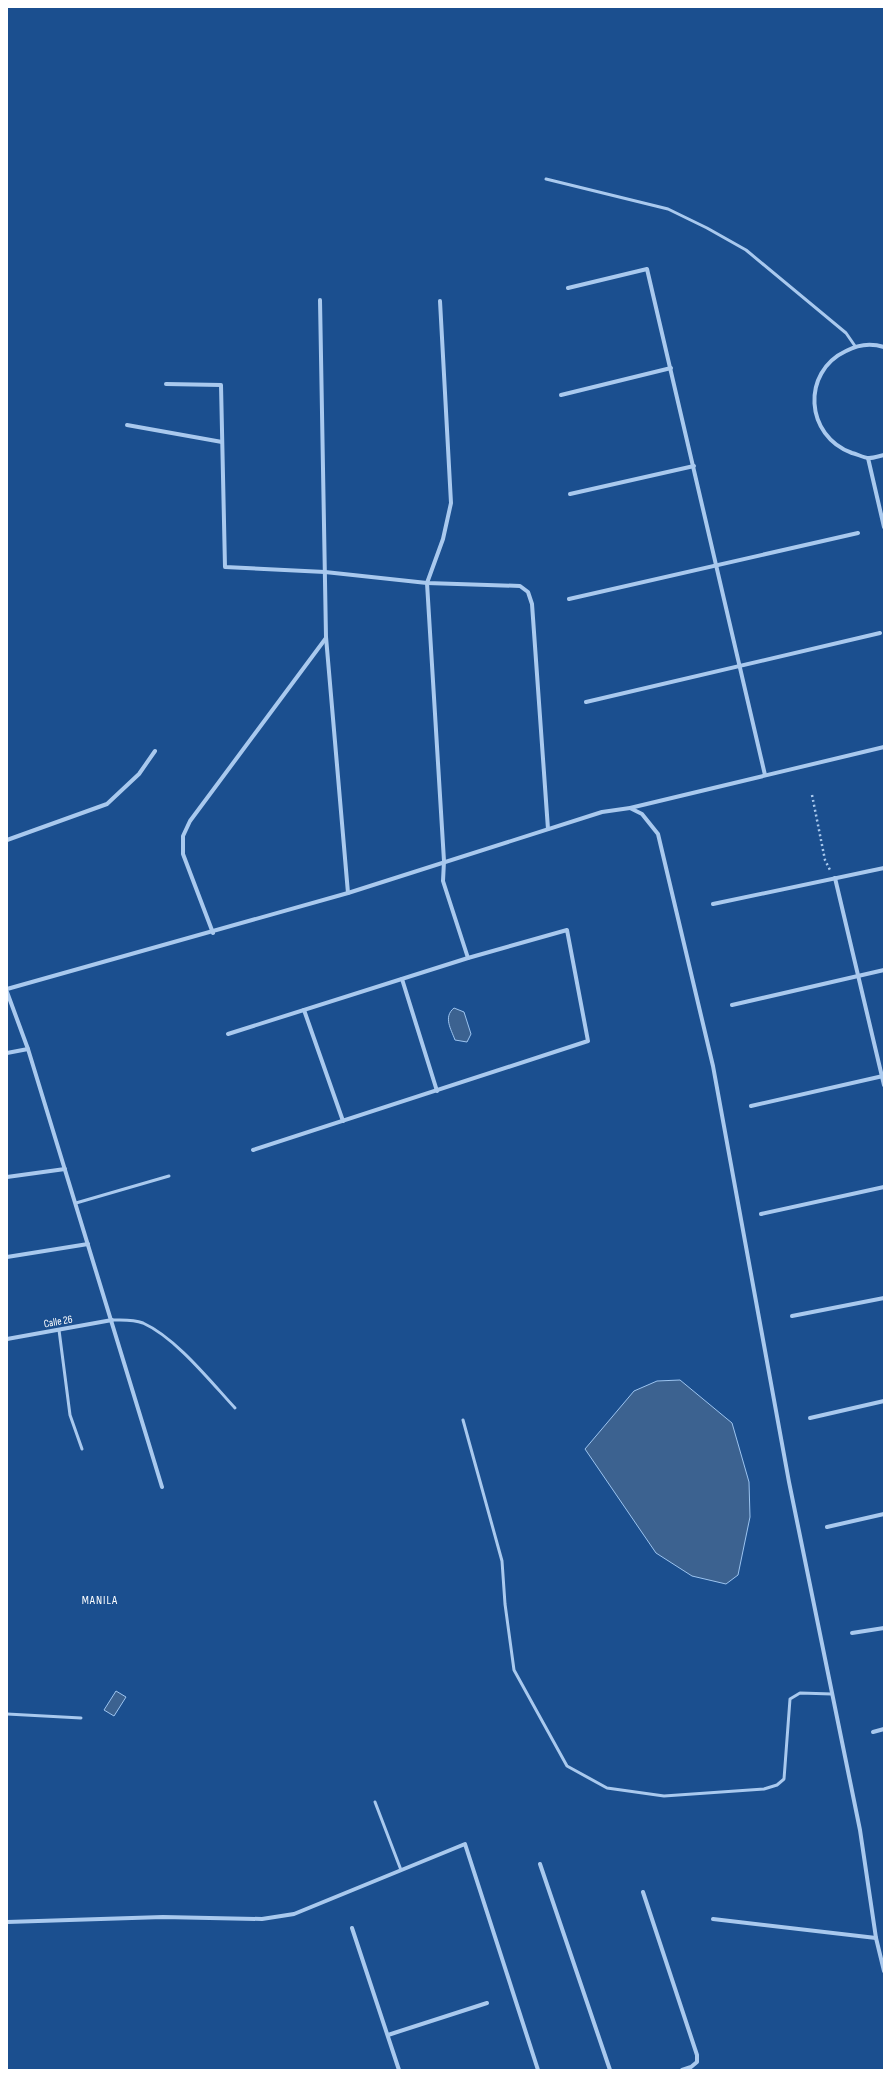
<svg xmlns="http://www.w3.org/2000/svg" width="891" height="2077" font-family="'Sofia Sans Condensed',sans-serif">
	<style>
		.water { fill: #3c6290; stroke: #9cc4f0 }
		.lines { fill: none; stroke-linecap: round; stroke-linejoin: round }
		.path { stroke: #a9c9ee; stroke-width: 2.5; stroke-dasharray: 2 3; stroke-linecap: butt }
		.service { stroke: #a9c9ee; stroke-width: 3 }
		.minor { stroke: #a9c9ee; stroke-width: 4 }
		.labels { text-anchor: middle; stroke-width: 3; stroke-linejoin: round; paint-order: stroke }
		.street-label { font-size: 11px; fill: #fff; stroke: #1b4f8f }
		.neighbourhood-label { font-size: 12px; letter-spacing: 1px; fill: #fff; stroke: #1b4f8f }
	</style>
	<rect width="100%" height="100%" fill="#1b4f8f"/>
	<g class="water">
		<path d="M454 1008 464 1012 471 1034 467 1042 455 1040C451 1029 443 1017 454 1008Z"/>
		<path d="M680 1380 732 1423 749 1482 750 1517 738 1575 726 1584 692 1576 656 1553 585 1449 634 1391 657 1381Z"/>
		<path d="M116 1691 126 1697 114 1716 104 1710Z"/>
	</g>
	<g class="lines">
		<path class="path" d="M812 795 825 860 830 870"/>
		<g class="service">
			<path d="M546 179 668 209 707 228 746 250 846 333 855 346"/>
			<path d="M76 1203 169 1176"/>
			<path d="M112 1320C122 1320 133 1319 143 1323 176 1338 210 1381 235 1408"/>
			<path d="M59 1330 70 1415 82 1449"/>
			<path d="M463 1420 502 1561 505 1604 514 1670 567 1766 607 1788 664 1796 764 1789 777 1785 784 1779 790 1699 800 1693 832 1694"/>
			<path d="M7 1714 81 1718"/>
			<path d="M375 1802 401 1870"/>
		</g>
		<g class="minor">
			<path d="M568 288 647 269 765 775"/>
			<path d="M320 300 326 637 348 893"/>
			<path d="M440 301 451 503 443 539 427 583 444 861 443 881 468 958"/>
			<path d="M884 347C871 343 857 345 846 351 801 372 805 436 852 453 857 454 864 458 869 458 874 458 879 456 884 455"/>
			<path d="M166 384 221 385 225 567 325 572 427 583 520 586 528 592 532 604 548 829"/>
			<path d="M561 395 671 368"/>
			<path d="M127 425 222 442"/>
			<path d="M868 458 884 527"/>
			<path d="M570 494 694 466"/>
			<path d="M569 599 858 533"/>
			<path d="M586 702 880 633"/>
			<path d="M630 808 642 814 658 834 713 1066 789 1482 860 1830 876 1938 884 1971"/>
			<path d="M7 840 107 804 139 774 155 751"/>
			<path d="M835 878 884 1085"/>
			<path d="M713 904 884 868"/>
			<path d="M213 933 183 854V836L190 821 326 638"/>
			<path d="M402 979 437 1091"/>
			<path d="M7 989 348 893 602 812 630 808 884 747"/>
			<path d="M7 992 28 1049 162 1487"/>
			<path d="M732 1005 884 970"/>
			<path d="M304 1010 343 1121"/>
			<path d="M228 1034 468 958 567 930 588 1041 253 1150"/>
			<path d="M7 1053 28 1049"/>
			<path d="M751 1106 883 1076"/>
			<path d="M7 1177 65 1169"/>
			<path d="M761 1214 884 1187"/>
			<path d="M7 1257 88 1244"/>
			<path d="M792 1316 884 1298"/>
			<path d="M7 1339 112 1320"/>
			<path d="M810 1418 884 1401"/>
			<path d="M827 1527 884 1514"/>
			<path d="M852 1633 884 1628"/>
			<path d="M873 1732 884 1729"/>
			<path d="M540 1864 610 2070"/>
			<path d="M643 1892 697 2055V2062L691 2067 682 2070"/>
			<path d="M713 1919 876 1938"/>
			<path d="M7 1922 163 1917 262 1919 294 1914 465 1844 538 2070"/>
			<path d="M352 1928 399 2070"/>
			<path d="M388 2035 487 2003"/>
		</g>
	</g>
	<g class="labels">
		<g class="street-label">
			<text transform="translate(58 1321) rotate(-10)" y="4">Calle 26</text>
		</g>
		<g class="neighbourhood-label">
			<text x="100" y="1604">MANILA</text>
		</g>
	</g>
	<rect width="891" height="2077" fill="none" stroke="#ffffff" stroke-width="16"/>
</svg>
